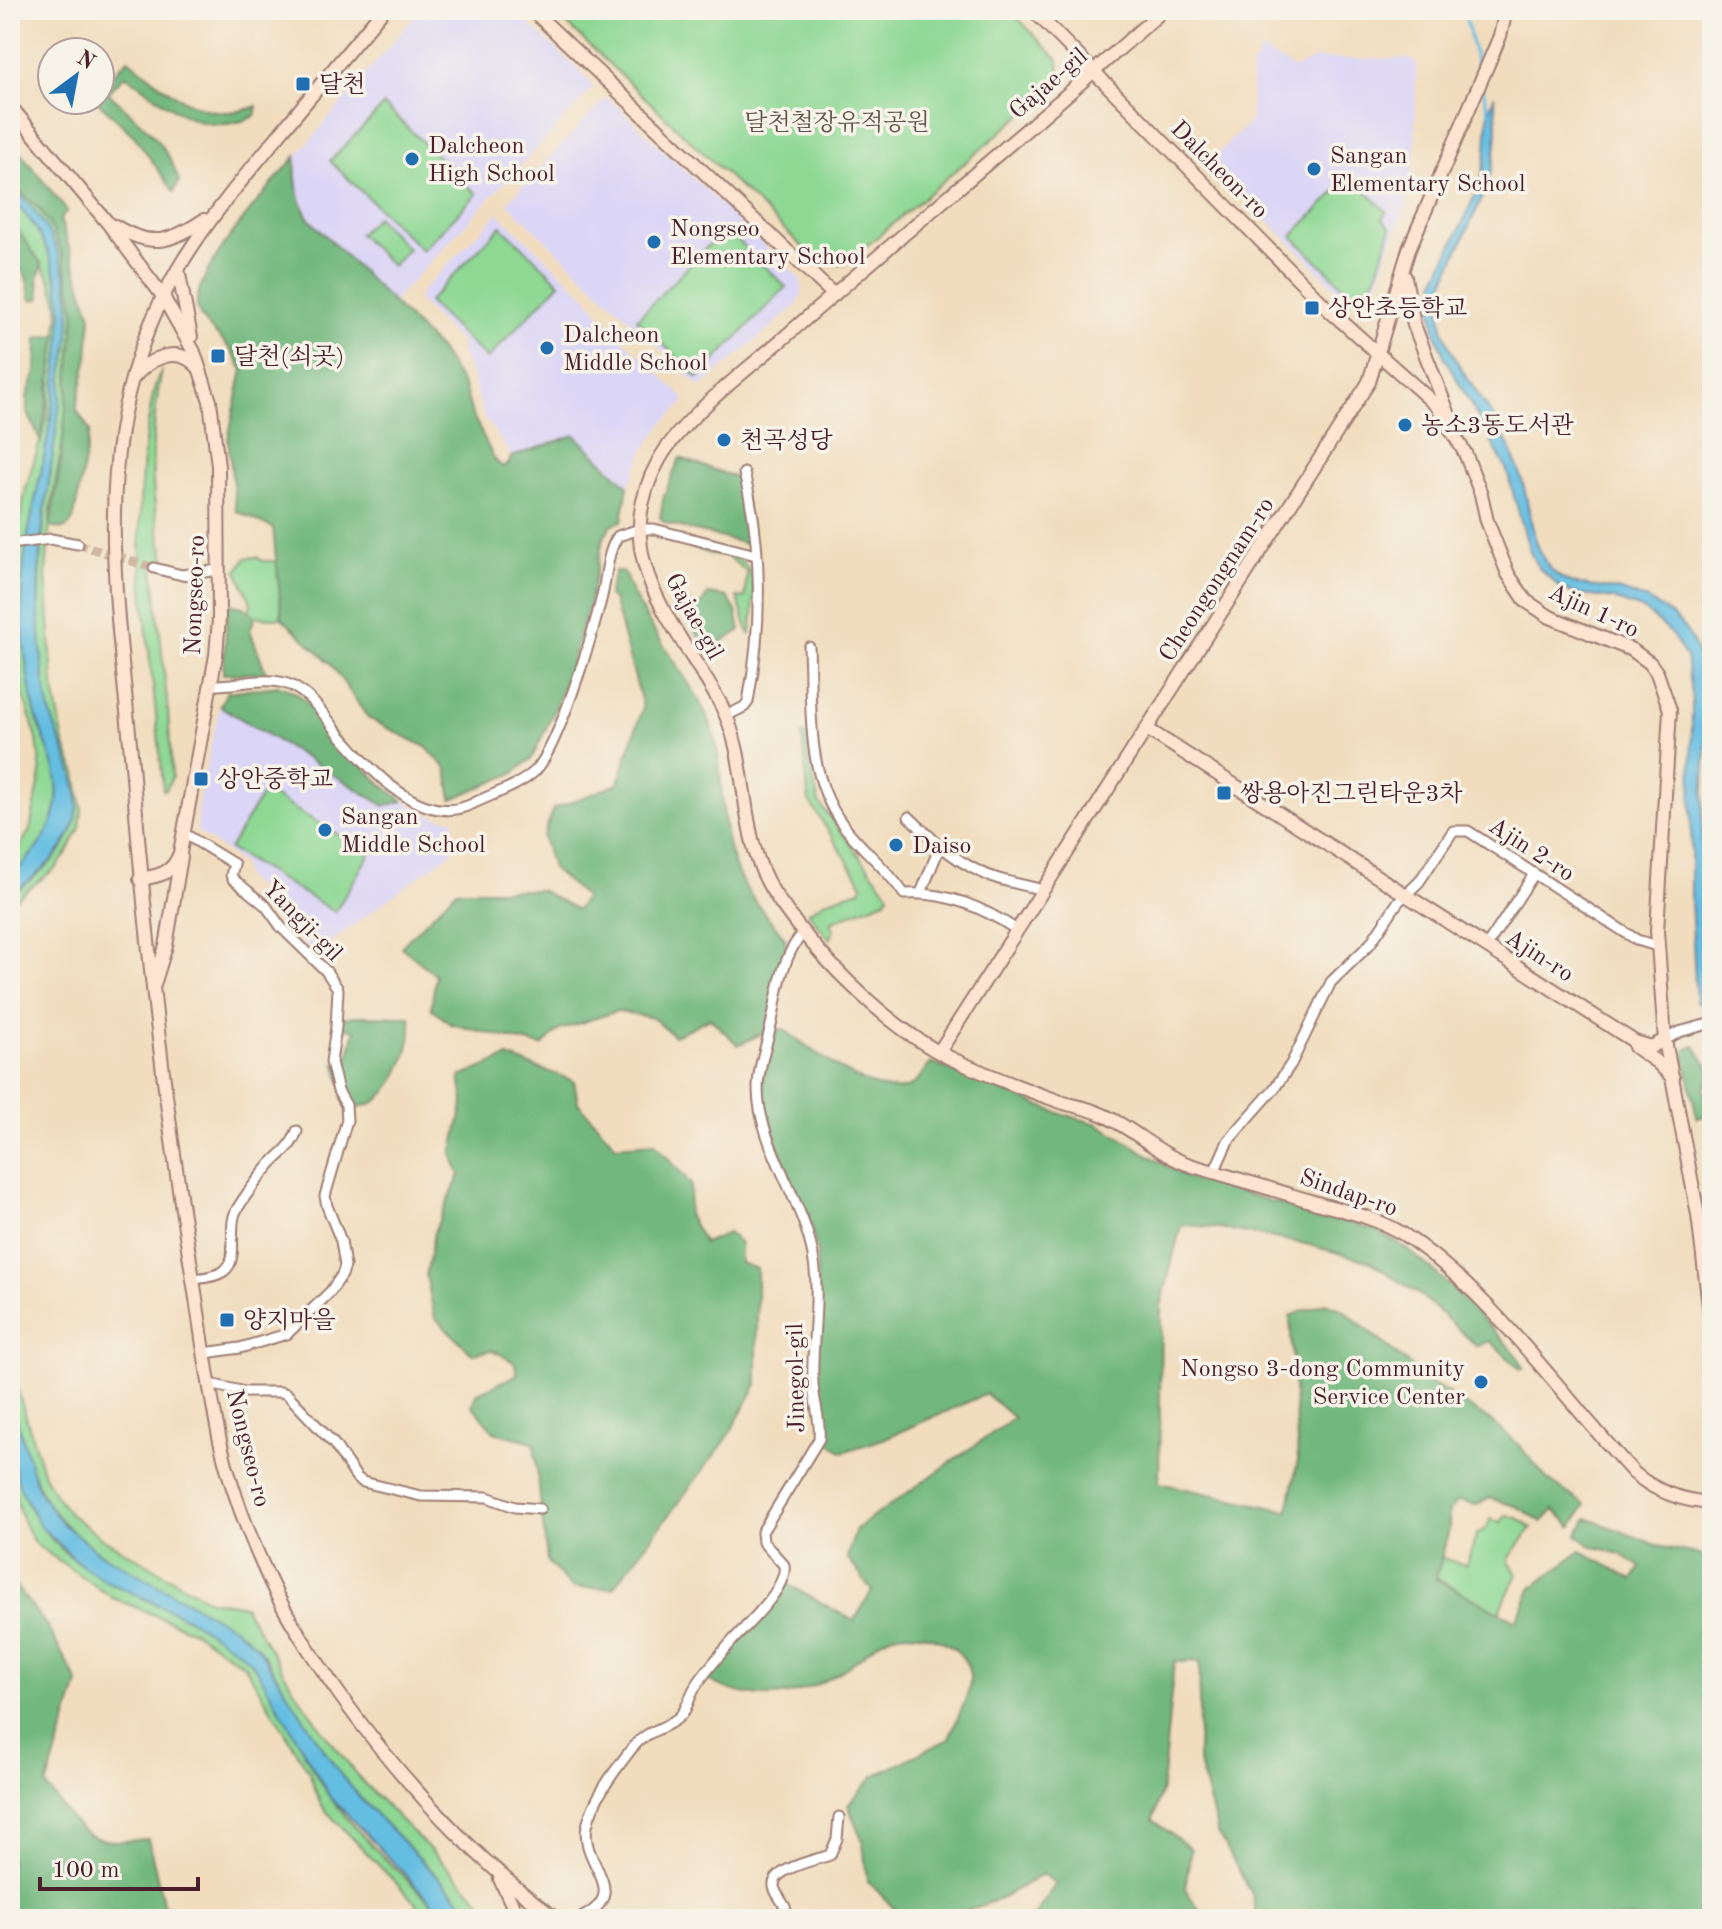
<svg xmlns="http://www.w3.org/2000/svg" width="1722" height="1929" font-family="'Old Standard TT','Noto Serif KR',serif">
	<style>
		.built { fill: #dcd6f6 }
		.green { fill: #8ed894; stroke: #6c7c60; stroke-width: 2 }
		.forest { fill: #72b87e; stroke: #5e6c54; stroke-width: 2 }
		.water { fill: #64bee2; stroke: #576e86; stroke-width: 2 }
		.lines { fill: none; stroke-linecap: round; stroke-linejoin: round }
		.stream { stroke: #64bee2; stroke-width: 3 }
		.street-tunnel { stroke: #d0b7a1; stroke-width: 9; stroke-dasharray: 9 4.5; stroke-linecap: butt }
		.street-casing { stroke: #9e7e74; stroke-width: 13 }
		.secondary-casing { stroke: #9e7e74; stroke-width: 16 }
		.street { stroke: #fff; stroke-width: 9 }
		.secondary { stroke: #fde4d1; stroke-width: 12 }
		.poi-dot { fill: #1f6fb2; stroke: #f7f3e8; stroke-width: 3 }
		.labels { text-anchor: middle; stroke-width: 7; stroke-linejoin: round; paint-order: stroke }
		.street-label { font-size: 24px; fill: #4a1f2b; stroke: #f7f3e8 }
		.poi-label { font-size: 24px; fill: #4a1f2b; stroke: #f7f3e8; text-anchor: start }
		.park-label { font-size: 24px; fill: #5e564a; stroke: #f7f3e8 }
	</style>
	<rect width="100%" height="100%" fill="#f7f3e8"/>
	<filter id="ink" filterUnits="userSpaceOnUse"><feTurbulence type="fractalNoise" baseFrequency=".0125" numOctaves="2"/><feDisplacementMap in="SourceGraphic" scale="16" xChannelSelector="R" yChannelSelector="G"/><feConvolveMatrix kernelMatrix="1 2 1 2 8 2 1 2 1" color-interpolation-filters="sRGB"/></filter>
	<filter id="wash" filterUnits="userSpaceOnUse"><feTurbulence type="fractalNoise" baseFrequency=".006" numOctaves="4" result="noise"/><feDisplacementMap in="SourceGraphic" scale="32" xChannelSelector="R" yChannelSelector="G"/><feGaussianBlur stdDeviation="1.8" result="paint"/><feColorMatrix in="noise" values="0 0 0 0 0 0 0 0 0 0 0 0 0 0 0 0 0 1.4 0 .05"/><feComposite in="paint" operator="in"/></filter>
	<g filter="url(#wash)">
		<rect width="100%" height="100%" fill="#f1ddbe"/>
		<g class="built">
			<path d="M420 10H514L584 75 593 88 392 303 309 219 297 187V156Z"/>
			<path d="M1261 50 1295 69 1315 59H1410L1416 62 1415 149 1408 201 1389 247 1376 289 1360 300H1351L1342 294 1209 162 1251 121 1252 66Z"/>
			<path d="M605 99H609L801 280 802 293 797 305 703 385H698L507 203Z"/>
			<path d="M498 213 587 297 606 323 684 398V403L663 423 644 450 629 485 575 435 511 456 483 415 473 378 461 352 462 344 418 301 420 293Z"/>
			<path d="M220 706 385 807 404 801 432 816 455 820 452 830 453 851 314 954 283 925 269 895 245 878 243 864 197 831 199 799Z"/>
		</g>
		<g class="green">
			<path d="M552 10H1010L1059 61 1060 82 844 265 821 264Z"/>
			<path d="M384 105 477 194 422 250 330 161Z"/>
			<path d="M1351 176 1387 212 1382 218 1391 228C1383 249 1379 296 1351 294L1292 236Z"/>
			<path d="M10 183 40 210 53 231 63 255 75 312 64 434 51 508 46 575 53 684 64 743 76 773 82 809 80 828 67 853 56 868 10 903V896C34 877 65 856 74 825 85 784 58 746 49 708 42 677 40 643 39 611 38 534 54 458 62 382 66 351 73 322 67 291 59 250 45 214 10 188Z"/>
			<path d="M10 199C44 227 59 271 62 314 60 360 53 408 45 453 35 503 21 553 22 604 23 642 27 684 37 719 46 747 61 771 57 802 54 833 31 856 10 878V863L30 830 41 774 37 739 23 694 20 668 15 605 19 560 16 540 26 488 47 418 59 314 57 299 49 277 10 219Z"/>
			<path d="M376 217 408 249 392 266 359 234Z"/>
			<path d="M501 226 560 283 487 359 428 302Z"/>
			<path d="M725 228 786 287 698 378 637 319Z"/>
			<path d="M162 370C149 435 148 499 166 563L153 565 168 711 172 777 166 790H163C155 664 125 543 149 417 152 402 154 382 162 370Z"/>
			<path d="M659 535C682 539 740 548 750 572 757 591 753 615 751 635 745 630 742 608 737 597L745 598 747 572 727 556 712 555 682 543 657 538Z"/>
			<path d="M257 557 262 561H277L282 618 256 617 249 612 251 602 237 571 246 558Z"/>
			<path d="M802 735H807L809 764 819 803 889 894 886 900 830 922 834 930 829 939 808 912 828 900 860 890 863 885 809 801Z"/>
			<path d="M264 791 370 853 335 912 229 849Z"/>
			<path d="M10 1365 44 1475 55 1495 70 1514 102 1538 209 1600 244 1606 293 1688 322 1730 364 1783 499 1919H479L364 1802 340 1774 316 1740 264 1655 245 1636C184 1594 78 1561 42 1494 34 1480 30 1464 25 1448 16 1418 10 1397 10 1365Z"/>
			<path d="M10 1452C17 1478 24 1503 40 1525 88 1592 178 1600 239 1651 278 1684 299 1753 329 1796 359 1838 411 1882 448 1919H431L327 1812 320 1803 309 1772 245 1666 193 1631 113 1598 35 1544C18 1517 10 1483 10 1452Z"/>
			<path d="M1506 1515 1517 1518 1532 1527 1508 1560 1517 1574 1499 1613 1436 1578 1441 1558 1466 1565 1477 1534 1487 1528 1490 1519 1501 1522Z"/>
		</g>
		<g class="forest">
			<path d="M128 59C167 90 205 127 257 106L255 116C198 142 167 102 125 75L108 93C140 122 165 139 179 181L174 192 135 137 96 100H100V88Z"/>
			<path d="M10 139 67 211 60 219 91 316 88 357 76 409 90 431 74 517C69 530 63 530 50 527L61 459 75 312 63 255 53 231 40 210 10 183Z"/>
			<path d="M296 156C294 179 297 199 309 219L439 349 464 387 472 414 495 461 503 467 509 464 511 457 575 435 628 486 622 521 611 525 603 539 589 605 569 670 555 709 532 758 514 773 452 799 447 769 426 747 368 718 330 663 282 618 273 528 236 511 228 439 243 370C238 362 233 352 226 344 217 334 203 324 198 311 186 277 274 183 296 156Z"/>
			<path d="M10 219 42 265 38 278 40 299 31 300 26 276 10 254Z"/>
			<path d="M57 335 41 441 27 411V397L36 372 37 338Z"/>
			<path d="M680 458 740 479 752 537 746 544 665 523 660 518 664 495Z"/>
			<path d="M615 571 624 572C642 625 682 664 706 714 729 761 715 820 736 869 746 894 768 917 785 938L786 950 765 1032 738 1045 710 1018 674 1036 653 1018 617 1011 559 1030 542 1046 451 1024 431 1008 436 975 401 947 457 890H540L577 910 585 897 552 868 543 837 553 809 618 784 643 707 613 599 608 596Z"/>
			<path d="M675 592 692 606H700L708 594 727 597 736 611 740 631 708 650 669 594Z"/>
			<path d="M228 604 243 607 255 617 250 630 266 673 223 674Z"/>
			<path d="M278 686C307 691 324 724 342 745 361 765 381 785 403 801L385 806 220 706 227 692Z"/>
			<path d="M357 1016 410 1017C415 1043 399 1081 379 1099 373 1105 358 1107 349 1109L335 1063H342L349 1055 355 1030 340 1026V1018Z"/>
			<path d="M783 1029C811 1048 876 1104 911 1086 921 1080 923 1069 932 1063L1061 1114 1098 1124 1185 1177 1374 1230C1419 1251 1453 1290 1488 1325 1500 1338 1517 1352 1524 1368L1520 1369 1490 1341 1477 1346 1424 1298 1371 1262 1306 1244 1213 1227 1181 1225 1161 1306 1159 1483 1288 1511 1298 1460 1290 1316 1325 1303 1342 1309 1429 1381 1489 1420 1517 1443 1547 1479 1585 1505 1572 1527 1554 1510 1542 1522 1518 1507 1490 1498 1477 1505 1458 1501 1449 1512V1529L1436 1579 1516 1621 1532 1588 1581 1551 1633 1580 1641 1567 1620 1554 1590 1545 1577 1535 1587 1518 1662 1547 1712 1557V1919H1257L1252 1894 1218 1833 1198 1759 1200 1661 1174 1662 1162 1788 1153 1820 1191 1849 1185 1889 1201 1912V1919H1032L1056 1884 1043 1874 1002 1898 944 1919H904L867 1880 863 1842 848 1805 874 1776 949 1739C955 1722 965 1705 969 1688 978 1650 930 1629 899 1634 882 1636 871 1649 858 1659 811 1696 762 1710 706 1679L768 1608 785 1583 854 1621 872 1591 847 1557 856 1529 1014 1418 986 1394 883 1439 843 1452 825 1440 816 1385 817 1252 811 1226 771 1129 765 1104 763 1081 777 1031Z"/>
			<path d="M1695 1046 1712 1073 1704 1089 1710 1115 1697 1118 1684 1054 1687 1049Z"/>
			<path d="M508 1057 574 1081 578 1103 616 1146 655 1143 691 1184 688 1215 704 1243 728 1233 740 1243V1263L757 1269V1384L726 1440 613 1588H572L547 1561 534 1442 494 1432 472 1405 476 1394 517 1375 515 1363 493 1350 473 1354 435 1318 426 1276 434 1232 460 1175 452 1155 464 1101 460 1077Z"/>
			<path d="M10 1579 47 1626 78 1683 46 1786C84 1835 82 1846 148 1839L167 1919H10Z"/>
		</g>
		<g class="water">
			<path d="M1494 97C1508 171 1469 217 1444 283 1429 333 1463 370 1488 409 1501 427 1510 448 1518 468 1532 501 1528 551 1557 575 1572 586 1592 586 1609 589 1639 593 1675 610 1690 637 1714 680 1705 756 1703 805 1702 837 1701 869 1702 902 1702 932 1710 976 1702 1004L1696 1002 1691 899 1692 700 1686 657 1670 632 1644 610 1614 599 1577 594 1562 589 1539 568 1530 552 1506 468 1444 356 1435 331 1431 302 1436 280C1451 244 1473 208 1483 170 1490 144 1483 121 1494 97Z"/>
			<path d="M10 188C55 221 74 279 69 334 68 350 64 366 62 382 58 424 51 466 45 508 40 544 37 581 39 617 41 647 42 679 49 708 57 741 82 778 77 813 71 850 37 874 10 896V878C31 856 54 833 57 802 61 771 46 747 37 719 27 684 23 642 22 604 21 553 35 503 45 453 53 408 60 360 62 314 59 271 44 228 10 199Z"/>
			<path d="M10 1396 34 1478 42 1496 62 1523 98 1552 233 1627 256 1645 340 1774 364 1802 479 1919H448L330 1797 256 1668 240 1652 185 1617 106 1581 81 1565 40 1526 20 1488 10 1452Z"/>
		</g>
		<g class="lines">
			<g class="stream">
				<path d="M1464 10 1479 74"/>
				<path d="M1483 89 1489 112"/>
			</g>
		</g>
	</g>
	<g filter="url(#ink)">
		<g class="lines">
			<path class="street-tunnel" d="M78 544 154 568"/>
			<defs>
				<g id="street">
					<path d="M10 544 51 539 78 544"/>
					<path d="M154 568 182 575 219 570"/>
					<path d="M809 647C812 708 805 774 843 825 862 850 887 868 904 894 945 891 983 907 1017 930"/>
					<path d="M211 685C236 686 267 675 290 685 312 695 326 718 341 736 371 770 422 828 472 804 492 794 520 786 536 770 559 745 592 636 601 600 607 579 606 553 618 536L640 529H654L756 555"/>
					<path d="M726 716 744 707 748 702C762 627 763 546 744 473"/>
					<path d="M909 817C935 842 963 869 999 879 1013 883 1028 886 1043 890"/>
					<path d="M185 834 234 864 231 875 233 879 266 906 281 927 326 971 338 989 336 1027 331 1062 338 1091 346 1105 347 1120 325 1196 327 1206 341 1241 345 1266 342 1275 330 1292 287 1334 240 1348 205 1353"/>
					<path d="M921 893 940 846"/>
					<path d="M1486 947 1534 874"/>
					<path d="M1665 1040 1679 1032 1712 1023"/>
					<path d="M1214 1172 1228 1141 1274 1089 1291 1064 1331 982 1370 944 1398 902 1419 882 1453 831H1468L1637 940 1657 946"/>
					<path d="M193 1279C202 1278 216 1277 224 1271 240 1259 227 1228 236 1211 245 1195 258 1179 270 1165 281 1153 292 1147 297 1131"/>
					<path d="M10 1364H11"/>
					<path d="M210 1384 245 1392H281L287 1394 334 1444 357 1478 363 1482 421 1496 487 1497 515 1507 540 1509"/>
					<path d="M579 1919C635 1892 579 1865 587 1826 593 1798 616 1769 633 1747 647 1730 663 1730 678 1718 688 1710 689 1696 696 1686 707 1669 721 1654 734 1639 749 1623 788 1587 784 1565L763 1542 762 1532 819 1439C821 1420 814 1403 813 1384 811 1342 821 1298 813 1256 804 1201 758 1144 758 1089 758 1063 770 1037 774 1011 778 987 785 950 804 933"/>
					<path d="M787 1919C788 1906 780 1901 775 1890 766 1869 817 1860 830 1855L837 1839 839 1817"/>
				</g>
				<g id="secondary">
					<path d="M383 10C346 54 310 97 274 141 216 211 168 267 139 355 93 493 122 636 133 777 146 943 165 1108 192 1273 201 1329 208 1386 220 1441 231 1489 249 1536 270 1581 289 1622 316 1661 342 1698 403 1782 472 1857 556 1919"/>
					<path d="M532 10 834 295"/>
					<path d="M1033 10 1331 312 1436 405 1465 453 1481 494 1487 521 1508 574 1526 601 1550 617 1632 650 1650 663 1657 673 1670 710 1657 931 1665 1040 1698 1215 1712 1331"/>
					<path d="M1163 10C1042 119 917 222 794 329 754 365 684 415 659 460 605 557 676 623 720 703 752 762 736 835 774 893 813 952 886 1027 950 1058 987 1075 1026 1090 1064 1103 1075 1106 1086 1108 1096 1112 1131 1125 1157 1155 1193 1166 1235 1178 1278 1191 1320 1204 1349 1212 1377 1218 1403 1234 1490 1290 1562 1397 1634 1473 1656 1492 1683 1501 1712 1503"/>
					<path d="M10 106 107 222 162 295 194 352 210 401 218 466 219 619 216 655 180 853C173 873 160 876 140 879"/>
					<path d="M115 226C151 248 170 243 204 220"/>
					<path d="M178 269 191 337"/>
					<path d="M1405 277 1414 325 1449 415"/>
					<path d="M133 378C150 358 177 344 198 367"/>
					<path d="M1147 729 1635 1042 1651 1047 1665 1040"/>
					<path d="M153 988 166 946 181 857"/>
					<path d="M1635 1047 1658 1063 1673 1078"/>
					<path d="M939 1052 1369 382 1409 249 1500 36 1506 10"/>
					<path d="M500 1879 519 1919"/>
				</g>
			</defs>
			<use href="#street" class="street-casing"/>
			<use href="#secondary" class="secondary-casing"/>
			<use href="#street" class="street"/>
			<use href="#secondary" class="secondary"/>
		</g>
	</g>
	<g class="poi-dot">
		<rect x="295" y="76" width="16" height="16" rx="4"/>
		<circle cx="412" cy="159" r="8"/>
		<circle cx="1314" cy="169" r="8"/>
		<circle cx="654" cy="242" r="8"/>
		<rect x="1304" y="300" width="16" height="16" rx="4"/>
		<circle cx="547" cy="348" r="8"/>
		<rect x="210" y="348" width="16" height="16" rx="4"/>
		<circle cx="1405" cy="425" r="8"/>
		<circle cx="724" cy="440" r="8"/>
		<rect x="193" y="771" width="16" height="16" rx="4"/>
		<rect x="1216" y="785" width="16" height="16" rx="4"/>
		<circle cx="325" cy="830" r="8"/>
		<circle cx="896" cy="845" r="8"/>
		<rect x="219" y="1312" width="16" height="16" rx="4"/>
		<circle cx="1481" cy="1382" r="8"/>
	</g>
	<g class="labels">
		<g class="street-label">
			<text transform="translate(1048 83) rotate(-41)" y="8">Gajae-gil</text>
			<text transform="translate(1220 169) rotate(45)" y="8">Dalcheon-ro</text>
			<text transform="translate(1216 579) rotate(-57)" y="8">Cheongongnam-ro</text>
			<text transform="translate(194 595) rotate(-88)" y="8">Nongseo-ro</text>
			<text transform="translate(1594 610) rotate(25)" y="8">Ajin 1-ro</text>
			<text transform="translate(695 616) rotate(61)" y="8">Gajae-gil</text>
			<text transform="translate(1532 849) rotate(33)" y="8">Ajin 2-ro</text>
			<text transform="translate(303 920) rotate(46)" y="8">Yangji-gil</text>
			<text transform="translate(1540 955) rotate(33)" y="8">Ajin-ro</text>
			<text transform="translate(1349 1192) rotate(19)" y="8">Sindap-ro</text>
			<text transform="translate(795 1378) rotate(-91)" y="8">Jinegol-gil</text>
			<text transform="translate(249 1448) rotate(76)" y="8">Nongseo-ro</text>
		</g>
		<g class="poi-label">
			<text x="319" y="92">달천</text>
			<text x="428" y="153">Dalcheon<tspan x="428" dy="28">High School</tspan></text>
			<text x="1330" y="163">Sangan<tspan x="1330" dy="28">Elementary School</tspan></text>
			<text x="670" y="236">Nongseo<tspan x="670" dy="28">Elementary School</tspan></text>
			<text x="1328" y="316">상안초등학교</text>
			<text x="563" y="342">Dalcheon<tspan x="563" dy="28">Middle School</tspan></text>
			<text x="234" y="364">달천(쇠곳)</text>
			<text x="1421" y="433">농소3동도서관</text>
			<text x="740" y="448">천곡성당</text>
			<text x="217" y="787">상안중학교</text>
			<text x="1240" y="801">쌍용아진그린타운3차</text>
			<text x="341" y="824">Sangan<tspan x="341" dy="28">Middle School</tspan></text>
			<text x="912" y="853">Daiso</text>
			<text x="243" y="1328">양지마을</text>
			<text x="1465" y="1376" text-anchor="end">Nongso 3-dong Community<tspan x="1465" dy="28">Service Center</tspan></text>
		</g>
		<g class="park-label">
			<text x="837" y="130">달천철장유적공원</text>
		</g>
	</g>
	<rect width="1722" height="1929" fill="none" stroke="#f7f3e8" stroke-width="40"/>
	<g transform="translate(76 76) rotate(32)"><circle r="38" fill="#f7f3e8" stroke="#b29e9c" stroke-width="2"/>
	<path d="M0-6L14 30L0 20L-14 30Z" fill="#1f6fb2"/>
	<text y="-12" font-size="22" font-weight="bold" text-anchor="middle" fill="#4a1f2b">N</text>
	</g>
	<path d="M40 1877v12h158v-12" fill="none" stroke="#4a1f2b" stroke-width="4"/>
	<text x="52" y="1877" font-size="24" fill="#4a1f2b" stroke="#f7f3e8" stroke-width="6" paint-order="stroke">100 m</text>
</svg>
